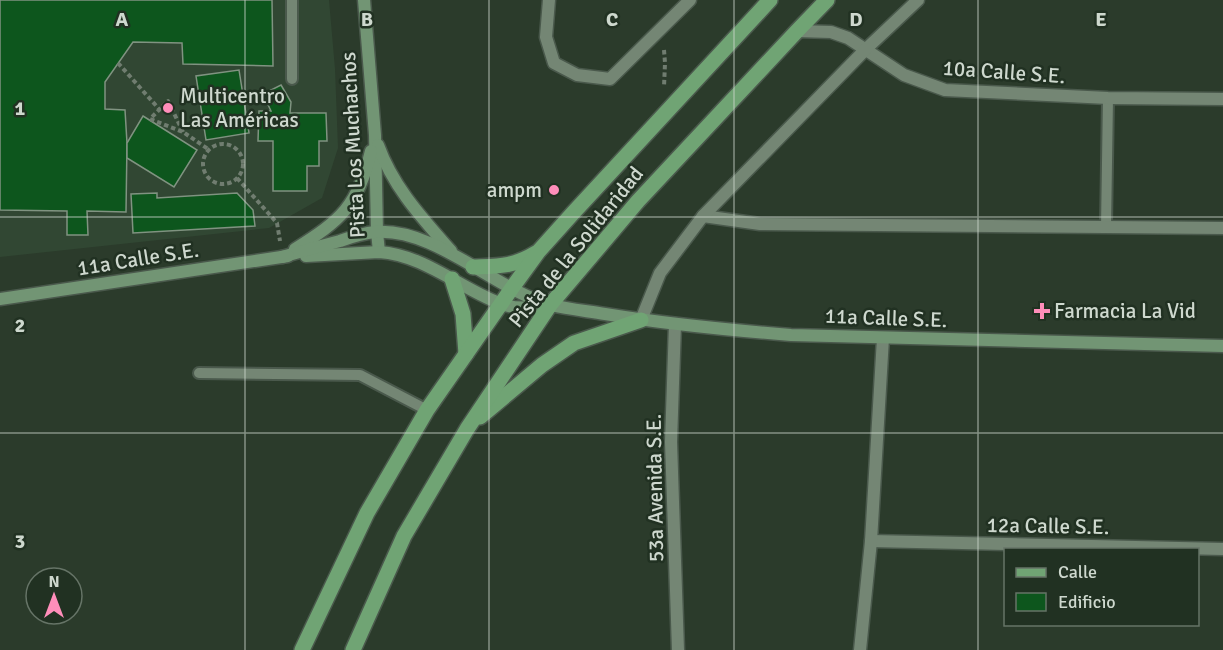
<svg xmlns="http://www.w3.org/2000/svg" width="1223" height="650" font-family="Signika,sans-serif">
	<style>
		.built { fill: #314733 }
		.building { fill: #0d561d; stroke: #809381; stroke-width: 1.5 }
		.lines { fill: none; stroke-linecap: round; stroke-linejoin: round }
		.lane-casing { stroke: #4a594c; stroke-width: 14 }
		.street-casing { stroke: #4a594c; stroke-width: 15 }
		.secondary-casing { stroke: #4a594c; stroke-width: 15 }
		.primary-casing { stroke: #4a594c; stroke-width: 18 }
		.path { stroke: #707d70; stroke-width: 4; stroke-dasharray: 4.5 3; stroke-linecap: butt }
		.lane { stroke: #748674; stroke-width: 10 }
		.street { stroke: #748674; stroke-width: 12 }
		.secondary { stroke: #729574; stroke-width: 12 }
		.primary { stroke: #70a474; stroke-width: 15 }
		.grid { fill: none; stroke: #ced8ce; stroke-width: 1.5; stroke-opacity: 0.55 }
		.poi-dot { fill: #ff8eba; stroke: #213122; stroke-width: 2 }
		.labels { text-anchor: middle; stroke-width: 5; stroke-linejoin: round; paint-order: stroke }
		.street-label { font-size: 21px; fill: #ced8ce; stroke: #213122 }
		.poi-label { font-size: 21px; fill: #ced8ce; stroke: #213122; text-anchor: start }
		.grid-label { font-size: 20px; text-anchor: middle; font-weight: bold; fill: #ced8ce; stroke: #213122; stroke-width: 5; stroke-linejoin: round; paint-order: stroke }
	</style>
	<rect width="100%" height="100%" fill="#2b3b2b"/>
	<path class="built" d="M0 0H329L335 69 338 148 322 198 269 228 0 257Z"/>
	<g class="building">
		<path d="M0 0H272L273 66 183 64 182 43 133 42 105 82V109L125 110 127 143 126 212 87 211 88 235H67V211L0 210Z"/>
		<path d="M239 70 249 133 206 140 196 76Z"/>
		<path d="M281 85 291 102 290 113H326L327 141H319V166H307V191H273V141H258L259 111H271L263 94Z"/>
		<path d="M143 116 197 150 174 187 127 158V143Z"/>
		<path d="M157 193V198L237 193 253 210 255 226 133 233 131 194Z"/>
	</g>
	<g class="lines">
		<defs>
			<g id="lane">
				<path d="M292 0V79"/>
				<path d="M1106 227 1108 98"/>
				<path d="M199 373 360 375 427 410"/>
			</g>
			<g id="street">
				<path d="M549 0 546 37 554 63 577 75 610 79 690 0"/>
				<path d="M797 31 831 32 848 38 904 75 945 90 1108 98 1223 99"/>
				<path d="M703 216 760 224 1223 228"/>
				<path d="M641 320 660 273 703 216 866 49 918 0"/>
				<path d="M675 324 671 442 678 650"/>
				<path d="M871 541 1223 549"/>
				<path d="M860 650 871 541 883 338"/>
			</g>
			<g id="secondary">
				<path d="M364 0 375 135 377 232 379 252"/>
				<path d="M378 145C393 187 422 218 451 251"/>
				<path d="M295 249C341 220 358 206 371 151"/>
				<path d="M306 256 379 252C424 255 458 287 499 303 513 309 532 308 546 305"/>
				<path d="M282 257C302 251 321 246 340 241 351 237 363 233 375 232 435 227 495 290 551 305 568 309 587 311 605 314 667 324 729 330 791 335L1223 346"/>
				<path d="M0 299 288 256"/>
			</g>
			<g id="primary">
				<path d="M473 267C499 266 513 267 536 253"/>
				<path d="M452 279 463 314 466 354"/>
				<path d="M480 417 542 365 574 343 641 320"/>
				<path d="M302 650 367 513 427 410 512 288 538 252 573 213 770 0"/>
				<path d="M353 650 404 536 467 429 550 305 638 201 797 31 827 0"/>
			</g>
		</defs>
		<use href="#lane" class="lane-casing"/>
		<use href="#street" class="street-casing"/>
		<use href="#secondary" class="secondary-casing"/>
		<use href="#primary" class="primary-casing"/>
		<g class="path">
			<path d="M664 50 665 63 664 87"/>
			<path d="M118 63 160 110"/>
			<path d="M183 132 168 101 150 119 183 132 208 149"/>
			<circle cx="223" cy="164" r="20"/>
			<path d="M237 178 277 223 280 241"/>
		</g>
		<use href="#lane" class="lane"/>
		<use href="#street" class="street"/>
		<use href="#secondary" class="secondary"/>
		<use href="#primary" class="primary"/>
	</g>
	<path class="grid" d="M245 0V650M489 0V650M734 0V650M978 0V650M0 217H1223M0 433H1223"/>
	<g class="poi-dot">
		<circle cx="168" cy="108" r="6"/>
		<circle cx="554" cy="190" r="6"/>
		<path d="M1039 302h6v6h6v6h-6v6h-6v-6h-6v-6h6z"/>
	</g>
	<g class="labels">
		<g class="street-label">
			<text transform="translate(1004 72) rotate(4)" y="7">10a Calle S.E.</text>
			<text transform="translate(353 145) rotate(-93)" y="7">Pista Los Muchachos</text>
			<text transform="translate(576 247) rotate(-51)" y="7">Pista de la Solidaridad</text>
			<text transform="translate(138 259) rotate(-9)" y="7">11a Calle S.E.</text>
			<text transform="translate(886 318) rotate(2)" y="7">11a Calle S.E.</text>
			<text transform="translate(655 488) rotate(-91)" y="7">53a Avenida S.E.</text>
			<text transform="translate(1048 526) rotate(1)" y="7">12a Calle S.E.</text>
		</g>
		<g class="poi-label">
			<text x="180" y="103">Multicentro<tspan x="180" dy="24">Las Américas</tspan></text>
			<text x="542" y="197" text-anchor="end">ampm</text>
			<text x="1054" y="318">Farmacia La Vid</text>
		</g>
	</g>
	<g class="grid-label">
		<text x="122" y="26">A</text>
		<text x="367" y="26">B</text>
		<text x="612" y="26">C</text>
		<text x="856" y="26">D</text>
		<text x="1101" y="26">E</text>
		<text x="20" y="115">1</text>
		<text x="20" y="332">2</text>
		<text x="20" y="548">3</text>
	</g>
	<rect x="1004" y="548" width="195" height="78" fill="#213122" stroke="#667467" stroke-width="1.5"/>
	<rect x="1016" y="568" width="30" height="9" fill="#70a474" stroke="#667467" stroke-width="1.5"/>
	<text x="1058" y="578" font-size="18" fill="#ced8ce">Calle</text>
	<rect x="1016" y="593" width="30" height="18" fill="#0d561d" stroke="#667467" stroke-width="1.5"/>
	<text x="1058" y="608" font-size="18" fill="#ced8ce">Edificio</text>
	<g transform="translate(54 596)"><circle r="28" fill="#213122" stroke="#667467" stroke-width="1.5"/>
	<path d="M0-4.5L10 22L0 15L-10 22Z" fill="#ff8eba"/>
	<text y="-9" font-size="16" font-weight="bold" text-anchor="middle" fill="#ced8ce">N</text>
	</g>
</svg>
